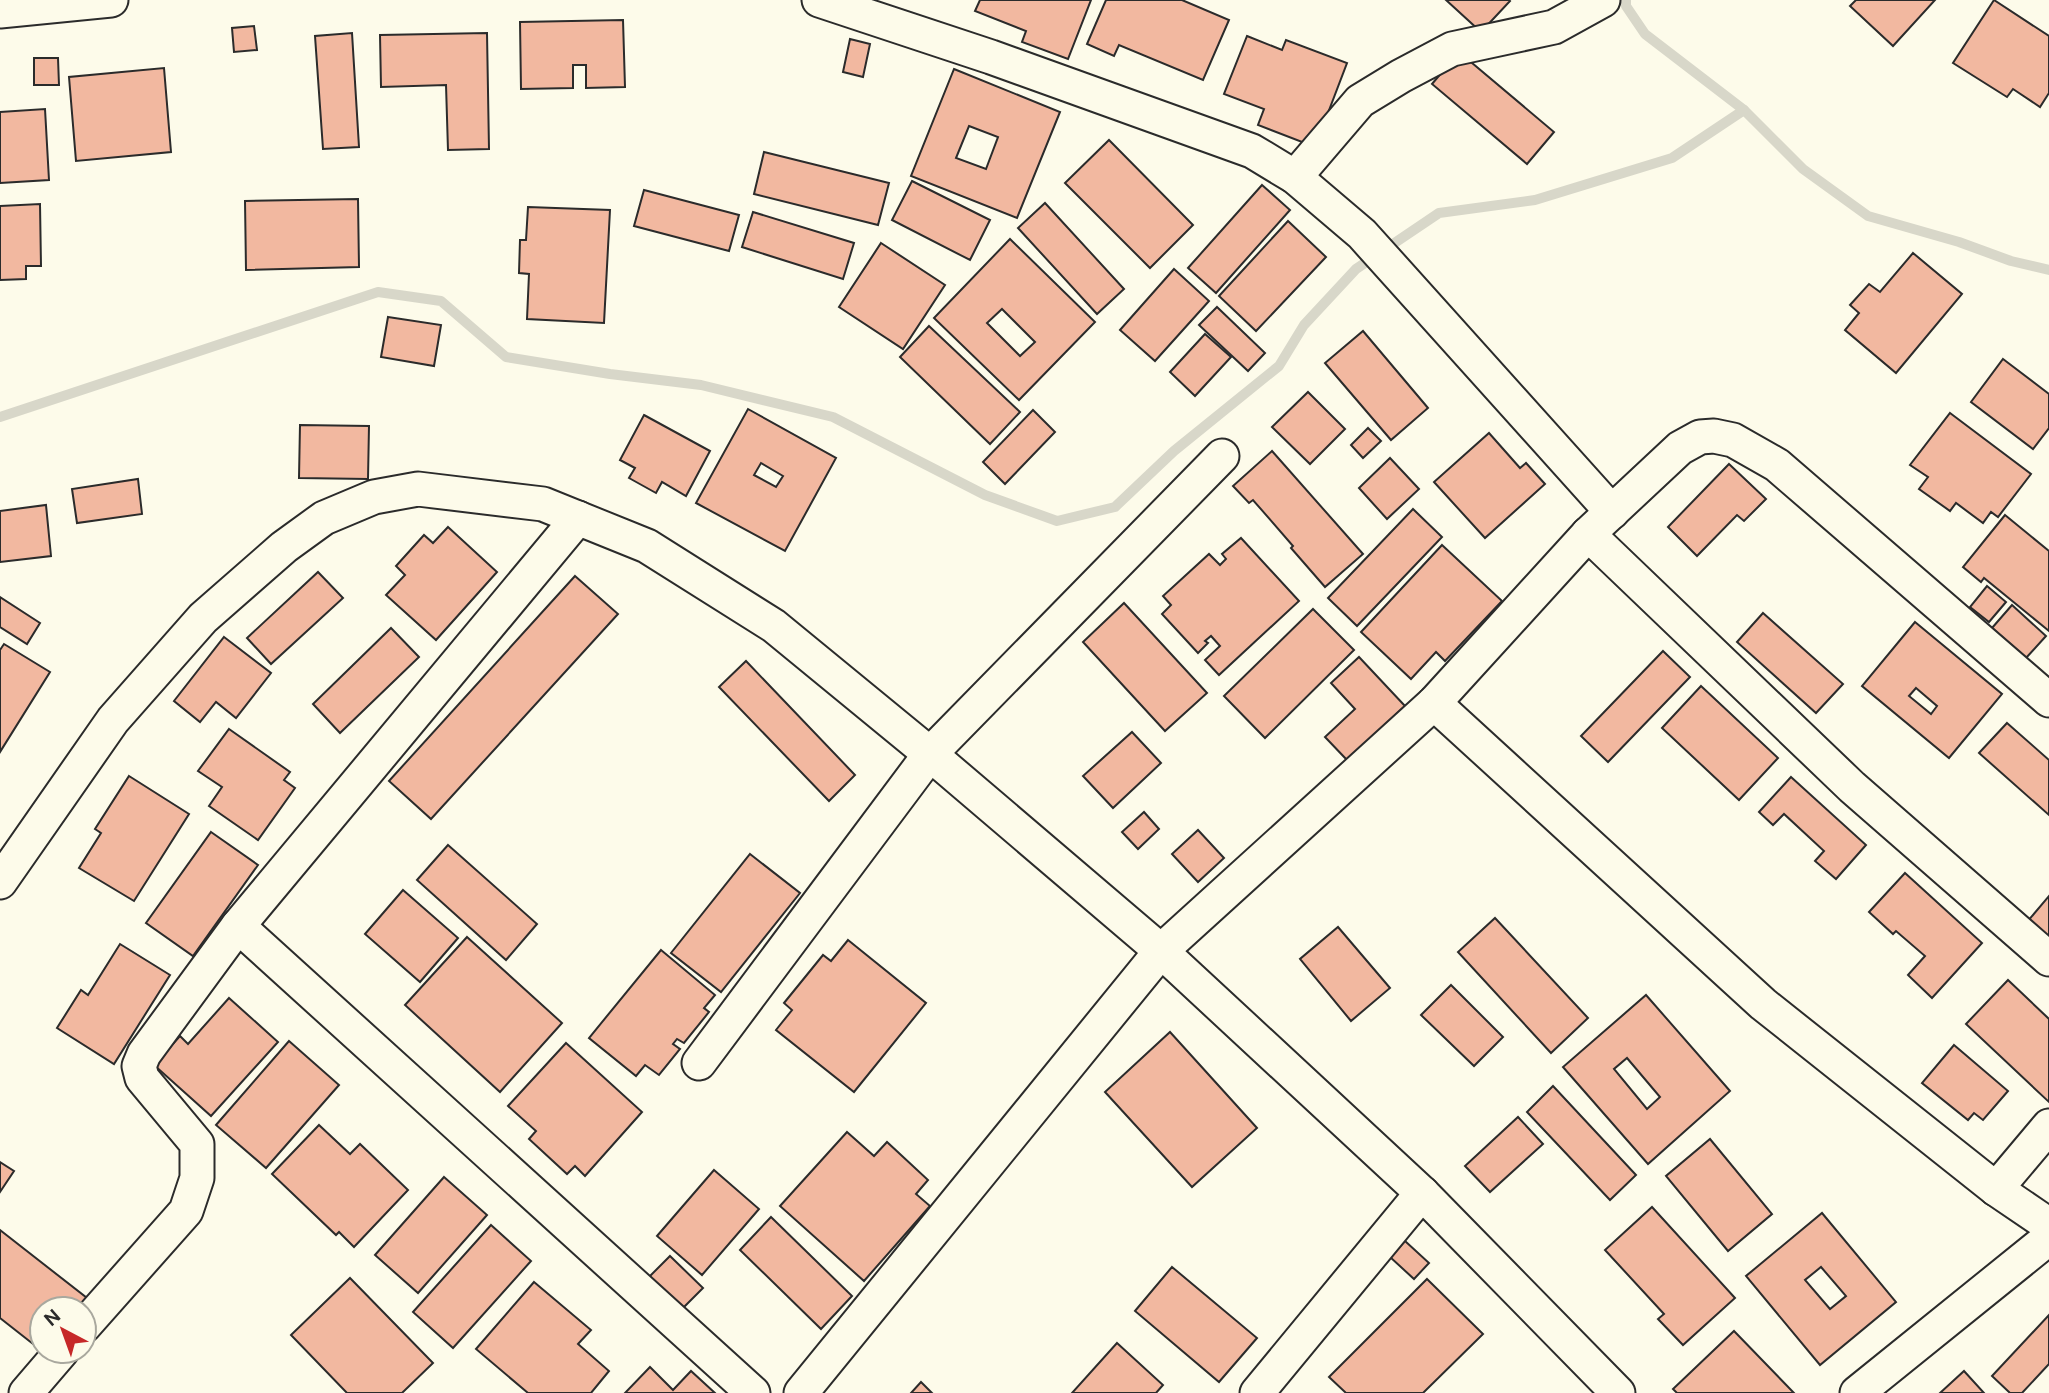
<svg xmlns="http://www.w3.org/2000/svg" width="2049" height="1393" font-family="'DM Sans',sans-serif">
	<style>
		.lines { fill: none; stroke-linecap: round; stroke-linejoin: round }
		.stream { stroke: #d8d7c9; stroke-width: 10 }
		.building { fill: #f2b8a0; stroke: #2b2b2b; stroke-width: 2; fill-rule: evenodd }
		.minor-casing { stroke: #2b2b2b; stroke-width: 37 }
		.minor { stroke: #fdfbea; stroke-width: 33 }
	</style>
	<rect width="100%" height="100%" fill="#fdfbea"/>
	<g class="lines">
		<g class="stream">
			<path d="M1626 0V6L1645 34 1744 110 1803 169 1868 216 1959 242 2011 261 2049 270"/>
			<path d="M0 417 378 292 441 301 506 357 610 374 701 385 833 417 985 495 1057 521 1115 507 1174 451 1279 366 1304 325 1356 269 1439 213 1535 200 1672 158 1744 110"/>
		</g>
	</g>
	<g class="building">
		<path d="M980 0H1091L1068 59 1022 42 1026 31 975 11Z"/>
		<path d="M1106 0H1182L1229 20 1203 80 1119 45 1114 56 1087 44Z"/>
		<path d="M1446 0H1509L1510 1 1481 32Z"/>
		<path d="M1856 0H1935L1893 46 1850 6Z"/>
		<path d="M1994 0 2049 36V93L2040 107 2013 89 2007 97 1953 63Z"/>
		<path d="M623 20 625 87 586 88V65H573V88L521 89 520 22Z"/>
		<path d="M254 26 257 50 234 52 232 28Z"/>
		<path d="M352 33 359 147 323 149 315 36Z"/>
		<path d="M487 33 489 149 448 150 446 85 381 87 380 35Z"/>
		<path d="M1247 36 1282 50 1286 40 1347 63 1315 147 1258 125 1264 109 1224 94Z"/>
		<path d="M850 39 870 44 863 77 843 72Z"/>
		<path d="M1459 52 1554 132 1527 164 1432 84Z"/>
		<path d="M34 58H58L59 85H34Z"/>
		<path d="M164 68 171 152 76 161 69 77Z"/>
		<path d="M954 69 1060 112 1017 218 911 176ZM969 126 998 137 986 169 956 158Z"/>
		<path d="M45 109 49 180 0 183V112Z"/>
		<path d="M1109 140 1193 225 1150 268 1065 183Z"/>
		<path d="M764 152 889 183 878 225 754 194Z"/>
		<path d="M912 181 990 220 970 260 892 220Z"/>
		<path d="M1262 185 1290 210 1216 293 1188 268Z"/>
		<path d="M644 190 739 215 729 251 634 226Z"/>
		<path d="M358 199 359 267 246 270 245 201Z"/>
		<path d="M1045 203 1124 289 1097 314 1018 228Z"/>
		<path d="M40 204 41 266H26V279L0 280V206Z"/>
		<path d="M528 207 610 210 604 323 527 319 529 274 519 273 520 240H526Z"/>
		<path d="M753 212 854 243 843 279 742 247Z"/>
		<path d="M1288 221 1326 257 1256 331 1219 296Z"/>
		<path d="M1010 239 1095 322 1019 400 934 318ZM1002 309 1035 342 1020 356 987 323Z"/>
		<path d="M881 243 945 285 903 349 839 307Z"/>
		<path d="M1913 253 1962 294 1896 373 1845 330 1859 313 1850 305 1869 284 1880 292Z"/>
		<path d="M1174 269 1209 301 1155 361 1120 330Z"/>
		<path d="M1217 307 1265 353 1248 371 1199 325Z"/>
		<path d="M388 317 441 325 434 366 381 357Z"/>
		<path d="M929 326 1020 412 990 444 900 357Z"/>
		<path d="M1363 331 1428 408 1391 440 1325 363Z"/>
		<path d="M1205 334 1231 357 1195 396 1170 372Z"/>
		<path d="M2003 359 2049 394V428L2033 449 1971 402Z"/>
		<path d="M1308 392 1345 429 1310 464 1272 427Z"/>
		<path d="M748 409 836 458 785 551 696 503ZM761 463 783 476 776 487 754 475Z"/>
		<path d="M1033 410 1055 432 1005 484 983 462Z"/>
		<path d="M1950 413 2031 474 1998 517 1991 512 1983 523 1956 503 1950 511 1919 489 1928 477 1910 465Z"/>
		<path d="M644 415 710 451 686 496 662 482 656 493 629 478 635 468 620 460Z"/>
		<path d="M300 425 369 426 368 479 299 478Z"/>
		<path d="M1368 428 1381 441 1363 458 1351 445Z"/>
		<path d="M1489 433 1520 468 1526 463 1545 484 1485 538 1434 482Z"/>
		<path d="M1272 451 1363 554 1325 587 1291 548 1293 546 1253 500 1249 503 1233 486Z"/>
		<path d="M1390 458 1419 489 1387 519 1359 488Z"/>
		<path d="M1729 464 1766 499 1744 521 1737 515 1697 556 1668 527Z"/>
		<path d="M138 479 142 514 77 523 72 489Z"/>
		<path d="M46 505 51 556 0 562V511Z"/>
		<path d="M1413 509 1442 537 1357 626 1328 598Z"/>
		<path d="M2005 515 2049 551V631L1984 578 1981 582 1963 567Z"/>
		<path d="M448 527 497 572 436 640 386 595 405 575 396 566 424 535 433 543Z"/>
		<path d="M1241 538 1299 601 1219 675 1205 660 1220 646 1211 636 1205 641 1208 643 1198 653 1162 614 1171 605 1163 596 1209 554 1220 565 1226 559 1222 554Z"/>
		<path d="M1442 545 1502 601 1445 661 1436 652 1411 679 1361 632Z"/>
		<path d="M318 572 343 598 271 664 247 638Z"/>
		<path d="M575 576 618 614 431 819 389 781Z"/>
		<path d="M1987 586 2006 602 1989 622 1970 607Z"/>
		<path d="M0 597 40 623 27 644 0 627Z"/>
		<path d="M1124 603 1207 693 1165 731 1083 642Z"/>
		<path d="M2012 605 2046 636 2026 658 1992 628Z"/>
		<path d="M1313 609 1354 650 1265 738 1224 696Z"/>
		<path d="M1763 613 1843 684 1816 713 1737 642Z"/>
		<path d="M1915 622 2002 694 1949 758 1862 686ZM1916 688 1937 706 1931 714 1909 696Z"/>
		<path d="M391 628 419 657 340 733 313 704Z"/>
		<path d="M224 637 271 673 236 718 216 702 200 722 174 701Z"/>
		<path d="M4 644 50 672 0 752V650Z"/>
		<path d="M1663 651 1690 677 1608 762 1581 736Z"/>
		<path d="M1359 657 1405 706 1347 760 1325 737 1355 709 1331 683Z"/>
		<path d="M746 661 855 775 829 801 719 687Z"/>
		<path d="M1701 686 1778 758 1739 800 1662 728Z"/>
		<path d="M2007 723 2049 760V815L1979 753Z"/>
		<path d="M229 729 290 772 284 780 295 788 258 840 209 806 222 787 198 771Z"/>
		<path d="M1132 732 1161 763 1113 808 1083 776Z"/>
		<path d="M129 776 189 814 134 901 79 868 101 833 95 829Z"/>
		<path d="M1791 777 1866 845 1836 879 1815 861 1824 851 1784 814 1773 825 1759 812Z"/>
		<path d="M1144 812 1159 829 1138 849 1122 832Z"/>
		<path d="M1198 830 1224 858 1198 882 1172 854Z"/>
		<path d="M211 832 258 865 193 956 146 923Z"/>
		<path d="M448 845 537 924 506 960 417 880Z"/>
		<path d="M750 854 800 893 721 992 671 953Z"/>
		<path d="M1905 873 1982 943 1932 998 1908 975 1925 956 1896 931 1893 934 1869 912Z"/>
		<path d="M403 890 458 938 420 982 365 934Z"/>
		<path d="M2049 896V941L2027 922Z"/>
		<path d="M1495 918 1588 1018 1551 1053 1458 952Z"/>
		<path d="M1338 927 1390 988 1351 1021 1300 959Z"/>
		<path d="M467 937 562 1023 500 1092 405 1005Z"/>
		<path d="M848 940 926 1003 854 1092 776 1030 792 1010 784 1003 823 955 831 961Z"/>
		<path d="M120 944 170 975 114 1064 57 1028 81 990 88 995Z"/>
		<path d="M661 950 715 995 704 1008 709 1012 684 1043 677 1039 673 1044 680 1049 659 1075 645 1065 636 1076 589 1038Z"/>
		<path d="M2008 980 2049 1019V1102L1966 1024Z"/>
		<path d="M1451 985 1503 1037 1474 1066 1421 1015Z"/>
		<path d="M1646 995 1730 1091 1648 1164 1563 1067ZM1627 1058 1660 1097 1647 1109 1614 1069Z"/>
		<path d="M229 998 278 1042 211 1116 154 1065 180 1036 188 1044Z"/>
		<path d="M1170 1032 1257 1128 1192 1187 1105 1092Z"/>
		<path d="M289 1041 339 1085 266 1168 216 1125Z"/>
		<path d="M566 1043 642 1112 585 1176 575 1166 567 1174 529 1139 536 1131 508 1106Z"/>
		<path d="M1954 1045 2008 1091 1983 1120 1974 1113 1968 1120 1922 1083Z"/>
		<path d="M1553 1086 1636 1175 1610 1200 1527 1112Z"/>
		<path d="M1518 1117 1543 1144 1490 1192 1465 1166Z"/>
		<path d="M319 1125 350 1154 360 1144 408 1190 354 1247 339 1232 336 1235 272 1174Z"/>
		<path d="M847 1132 874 1156 887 1142 928 1180 916 1194 930 1206 864 1281 780 1206Z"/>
		<path d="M1710 1139 1772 1214 1728 1251 1666 1176Z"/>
		<path d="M0 1162 14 1171 0 1192Z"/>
		<path d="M714 1170 759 1209 702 1275 657 1236Z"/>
		<path d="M444 1177 487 1215 418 1293 375 1255Z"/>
		<path d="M1652 1207 1735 1298 1683 1345 1658 1319 1664 1314 1605 1250Z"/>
		<path d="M1822 1213 1896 1302 1820 1365 1746 1276ZM1821 1267 1846 1296 1830 1309 1805 1280Z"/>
		<path d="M771 1217 852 1296 821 1329 740 1250Z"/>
		<path d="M491 1225 531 1261 453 1348 413 1312Z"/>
		<path d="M0 1230 87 1298 78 1309H42V1351L0 1318Z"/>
		<path d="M1405 1241 1429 1263 1414 1279 1390 1257Z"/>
		<path d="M670 1256 703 1288 677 1314 644 1282Z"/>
		<path d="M1172 1267 1257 1338 1219 1382 1135 1311Z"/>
		<path d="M350 1278 433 1363 402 1393H347L291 1335Z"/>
		<path d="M1427 1279 1483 1334 1423 1393H1346L1329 1377Z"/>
		<path d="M534 1282 591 1330 578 1344 609 1371 591 1393H528L476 1349Z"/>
		<path d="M2049 1315V1364L2022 1393H2010L1992 1376Z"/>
		<path d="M1734 1331 1794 1393H1677L1673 1389Z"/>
		<path d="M1117 1343 1163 1385 1156 1393H1072Z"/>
		<path d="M650 1367 673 1390 691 1371 715 1393H625Z"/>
		<path d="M1964 1371 1984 1393H1940Z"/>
		<path d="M921 1382 932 1393H911Z"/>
	</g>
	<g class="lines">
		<defs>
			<g id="minor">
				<path d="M819 0 991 57 1252 151 1295 177 1362 234 1612 512"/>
				<path d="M0 11 111 0"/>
				<path d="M1295 177 1360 101 1401 76 1452 49 1554 27 1603 0"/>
				<path d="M1588 534 1852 787 2049 959"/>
				<path d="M1434 703 1763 1004 1996 1189 2049 1225"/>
				<path d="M0 882 113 720 203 618 284 547 324 518 374 497 418 489 543 504 647 546 774 626 930 754 1161 951 1422 1193 1618 1393"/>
				<path d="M238 926 753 1393"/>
				<path d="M699 1063 930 754 1222 456"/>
				<path d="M1996 1189 2049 1126"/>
				<path d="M84 1326 186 1211 197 1178V1144L142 1078 139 1066 144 1054 238 926 578 518"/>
				<path d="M26 1393 62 1351"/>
				<path d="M801 1393 1161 951 1434 703 1588 534 1680 448 1700 437 1714 436 1733 440 1777 465 2049 700"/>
				<path d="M1257 1393 1422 1193"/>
				<path d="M1857 1393 2049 1238"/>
			</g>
		</defs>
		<use href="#minor" class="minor-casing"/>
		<use href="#minor" class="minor"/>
	</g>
	<g transform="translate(63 1330) rotate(319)"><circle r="33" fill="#fdfbea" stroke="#a9a89e" stroke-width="2"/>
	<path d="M0-5L12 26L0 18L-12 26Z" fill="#c62828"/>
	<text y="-10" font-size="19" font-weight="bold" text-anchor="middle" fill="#2b2b2b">N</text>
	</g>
</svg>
